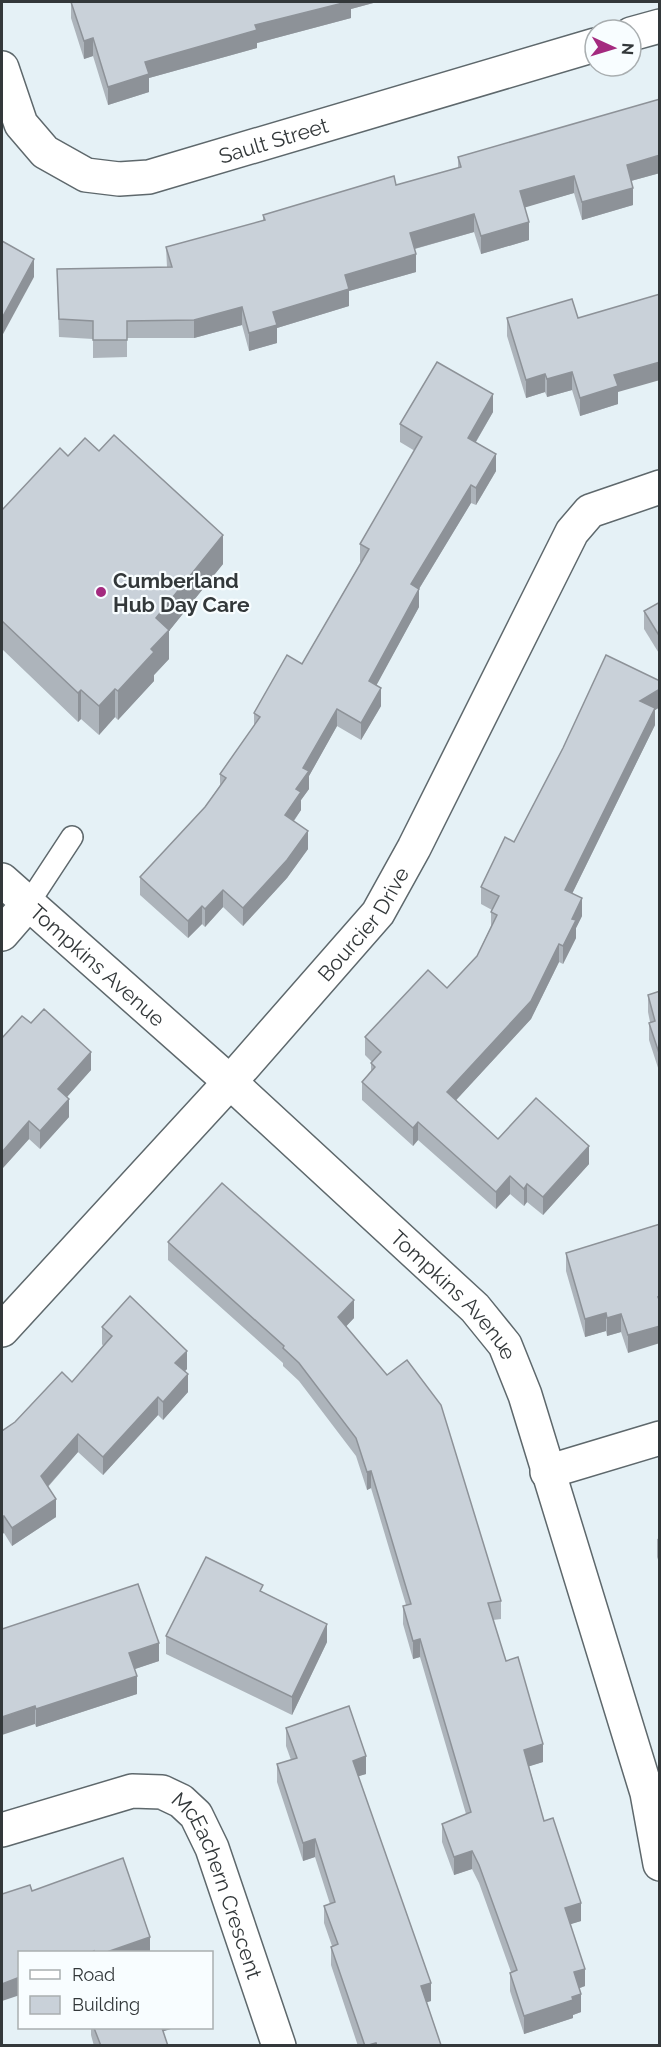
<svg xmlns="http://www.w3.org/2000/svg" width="661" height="2047" font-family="Raleway,sans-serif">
  <rect width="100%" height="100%" fill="#e5f1f6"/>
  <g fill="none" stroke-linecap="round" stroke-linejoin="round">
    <g stroke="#5e686c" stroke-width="24">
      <polyline id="service" points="28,904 72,837"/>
    </g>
    <g stroke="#5e686c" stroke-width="36">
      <g id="minor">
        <polyline points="631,34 660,26"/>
        <path id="s1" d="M2 68 21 124 45 152 86 175 119 179 149 177 595 45"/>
        <polyline points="2,934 28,904"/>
        <path id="s2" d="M2 1330 230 1082 378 913 414 848 572 532 590 511 660 487"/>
        <polyline points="547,1472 660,1438"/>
        <path id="s3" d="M2 1830 132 1791 162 1792 181 1801 196 1815 212 1848 279 2046"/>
      </g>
    </g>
    <g stroke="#5e686c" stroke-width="36">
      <g id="tertiary">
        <path id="s4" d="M2 880 230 1082 475 1308 505 1345 525 1395 647 1793 660 1864"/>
      </g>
    </g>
    <use href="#service" stroke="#fff" stroke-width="21"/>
    <use href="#minor" stroke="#fff" stroke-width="33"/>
    <use href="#tertiary" stroke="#fff" stroke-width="33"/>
  </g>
  <g fill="#adb4bb">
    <polygon points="71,2 377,2 351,9 351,18 257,43 257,48 149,78 149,92 108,105 93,56 84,59 71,18"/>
    <polygon points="660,99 660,173 631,181 633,205 582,220 574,193 524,207 529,240 481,254 474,232 415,249 416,272 349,291 349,306 277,328 277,343 249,351 242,325 194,338 127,338 127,357 93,358 93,339 59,337 57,269 167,267 166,247 263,221 263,215 396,185 458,168 458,157"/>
    <polygon points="507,318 578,318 618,392 618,404 580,416 572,390 547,397 545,392 526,398 507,336"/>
    <polygon points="493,412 476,442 496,471 476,505 471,503 419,589 419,607 376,685 381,706 361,740 337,726 309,776 309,789 301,800 301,810 294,821 308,849 287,878 243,926 223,907 205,927 202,924 188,938 140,895 140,877 205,807 220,785 220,774 254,726 254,713 302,664 361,562 360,562 360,544 415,451 400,442 400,424"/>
    <polygon points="68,456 223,564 169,631 169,659 154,675 154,681 118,720 115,717 99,735 81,719 78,722 2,649 2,510"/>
    <polygon points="660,602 660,655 644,629 644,611"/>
    <polygon points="660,681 660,707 655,710 655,725 572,894 582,916 576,928 576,938 563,964 559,962 531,1019 456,1100 498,1139 589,1164 543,1215 527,1202 524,1206 510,1194 496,1209 418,1140 413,1146 362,1100 362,1082 371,1071 371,1063 372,1062 365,1055 365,1037 447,988 477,956 491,926 491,912 492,910 481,904 481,887 514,842"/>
    <polygon points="660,991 660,1074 649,1040 649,1023 650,1022 648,1012 648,995"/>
    <polygon points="31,1023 91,1070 67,1097 69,1117 40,1149 29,1139 2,1169"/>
    <polygon points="660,1224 628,1353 621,1332 607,1336 606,1331 585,1337 566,1271 566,1253"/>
    <polygon points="168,1242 354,1318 346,1326 501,1601 501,1619 493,1620 506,1661 543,1762 529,1766 544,1821 581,1921 570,1924 585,1986 580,1988 581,2012 573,2015 573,2018 524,2034 510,1991 510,1973 511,1972 479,1883 472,1869 454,1875 442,1842 442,1824 466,1814 420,1657 413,1659 403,1624 403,1606 406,1605 371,1488 367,1490 356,1456 299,1381 283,1366 283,1363 168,1260"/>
    <polygon points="102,1327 187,1369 185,1371 188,1392 163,1420 158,1415 103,1475 78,1452 48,1487 56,1517 12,1546 4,1533 2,1534 2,1431 72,1382 103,1346 102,1344"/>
    <polygon points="660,1538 660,1565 657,1557 657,1539"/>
    <polygon points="263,1593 327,1642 292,1715 166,1654 166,1636"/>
    <polygon points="2,1629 159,1661 135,1669 137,1694 36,1727"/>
    <polygon points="286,1728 366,1774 358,1776 431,2001 426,2002 441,2046 358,2046 331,1965 331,1947 332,1946 324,1923 324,1906 330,1904 315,1857 303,1861 277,1782 277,1764 291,1760 286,1746"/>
    <polygon points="91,2028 174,2028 163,2031 168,2046 94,2046 91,2035"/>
  </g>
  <g fill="#8d9298">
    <polygon points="347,2 377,2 351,9 351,18 257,43 257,48 149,78 149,92 108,105 108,87 145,62 255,25"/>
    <polygon points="93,38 93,56 84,59 84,41"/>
    <polygon points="660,155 660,173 627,182 627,165"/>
    <polygon points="574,176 574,193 520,209 520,191"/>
    <polygon points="633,188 633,205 582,220 582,202"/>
    <polygon points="474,214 474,232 410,250 410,233"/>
    <polygon points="529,222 529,240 481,254 481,236"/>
    <polygon points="416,254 416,272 349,291 349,306 277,328 277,343 249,351 249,333 273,312 345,275"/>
    <polygon points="34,259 34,277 2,336 2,318"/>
    <polygon points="242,307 242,325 194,338 194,320"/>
    <polygon points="660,362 660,380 618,392 618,404 580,416 580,398 614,375"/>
    <polygon points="572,372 572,390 547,397 547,379"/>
    <polygon points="545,374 545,392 526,398 526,380"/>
    <polygon points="493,394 493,412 468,455 468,438"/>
    <polygon points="496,454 496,471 476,505 476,488"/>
    <polygon points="471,485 471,503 411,602 411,584"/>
    <polygon points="223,535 223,564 169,631 169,659 154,675 154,681 118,720 118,691 151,649 156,618"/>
    <polygon points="419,589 419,607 369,699 369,681"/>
    <polygon points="381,688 381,706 361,740 361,723"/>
    <polygon points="115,689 115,717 99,735 99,706"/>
    <polygon points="660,689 660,707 655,710 655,725 565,908 565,890 640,701"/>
    <polygon points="81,690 81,719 78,722 78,693"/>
    <polygon points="337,709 337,726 309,776 309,789 301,800 301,810 285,833 285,815 296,789 303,768"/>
    <polygon points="308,831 308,849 287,878 243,926 243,908"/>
    <polygon points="223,890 223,907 205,927 205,909"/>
    <polygon points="582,898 582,916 576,928 576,938 563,964 563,946 572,919"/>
    <polygon points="202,906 202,924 188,938 188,921"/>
    <polygon points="559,944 559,962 531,1019 447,1110 447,1092"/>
    <polygon points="91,1052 91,1070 58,1107 58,1089"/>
    <polygon points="69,1099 69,1117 40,1149 40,1131"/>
    <polygon points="29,1121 29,1139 2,1169 2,1152"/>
    <polygon points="418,1122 418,1140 413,1146 413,1128"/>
    <polygon points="589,1146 589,1164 543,1215 543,1197"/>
    <polygon points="510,1176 510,1194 496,1209 496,1192"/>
    <polygon points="527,1184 527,1202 524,1206 524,1189"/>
    <polygon points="354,1300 354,1318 338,1335 338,1317"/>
    <polygon points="606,1313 606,1331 585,1337 585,1319"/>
    <polygon points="621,1314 621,1332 607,1336 607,1318"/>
    <polygon points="660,1326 660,1343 628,1353 628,1335"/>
    <polygon points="187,1351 187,1369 175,1381 175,1363"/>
    <polygon points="188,1374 188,1392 163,1420 163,1402"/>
    <polygon points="158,1397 158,1415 103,1475 103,1457"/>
    <polygon points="78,1434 78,1452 41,1494 41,1476"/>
    <polygon points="371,1471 371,1488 367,1490 367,1472"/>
    <polygon points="56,1499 56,1517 12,1546 12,1528"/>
    <polygon points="2,1516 4,1516 4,1533 2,1534"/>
    <polygon points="327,1624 327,1642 292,1715 292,1697"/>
    <polygon points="420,1639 420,1657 413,1659 413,1641"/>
    <polygon points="159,1643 159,1661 129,1671 129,1653"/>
    <polygon points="137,1676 137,1694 36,1727 36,1709"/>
    <polygon points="35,1706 35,1724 2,1735 2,1717"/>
    <polygon points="543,1744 543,1762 524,1768 524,1750"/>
    <polygon points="366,1756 366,1774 353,1778 353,1761"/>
    <polygon points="315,1839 315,1857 303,1861 303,1843"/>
    <polygon points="472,1851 472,1869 454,1875 454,1857"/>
    <polygon points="581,1903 581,1921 565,1926 565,1908"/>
    <polygon points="150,1937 150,1953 104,1953"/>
    <polygon points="585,1969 585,1986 574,1990 574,1972"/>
    <polygon points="20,1977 20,1995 2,2001 2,1984"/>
    <polygon points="431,1983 431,2001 421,2004 421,1986"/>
    <polygon points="581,1994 581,2012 573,2015 573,2018 524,2034 524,2016"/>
    <polygon points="158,2028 174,2028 158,2033"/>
  </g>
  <g fill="#c9d1d9" stroke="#8d9298" stroke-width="1.5">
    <polygon points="71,2 347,2 255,25 257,30 145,62 149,74 108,87 93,38 84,41"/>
    <polygon points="660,99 660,155 627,165 633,188 582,202 574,176 520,191 529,222 481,236 474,214 410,233 416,254 345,275 349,289 273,312 277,325 249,333 242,307 194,320 127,321 127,340 93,340 93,321 59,319 57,269 172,267 166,247 265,220 263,215 394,176 396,185 461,167 458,157"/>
    <polygon points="2,241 34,259 2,318"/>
    <polygon points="660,294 660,362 614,375 618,386 580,398 572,372 547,379 545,374 526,380 507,318 572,299 578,318"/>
    <polygon points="437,362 493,394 468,438 496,454 476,488 471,485 411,584 419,589 369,681 381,688 361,723 337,709 303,768 309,771 296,789 301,792 285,815 308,831 287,860 243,908 223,890 205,909 202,906 188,921 140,877 205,807 226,778 220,774 260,717 254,713 287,655 302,664 369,549 360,544 422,437 400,424"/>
    <polygon points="114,435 223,535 156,618 169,630 151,649 154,652 118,691 115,689 99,706 81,690 78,693 2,621 2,510 60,448 68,456 85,438 99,451"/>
    <polygon points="660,602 660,637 644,611"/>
    <polygon points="606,655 660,681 660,689 640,701 655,708 565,890 582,898 572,919 576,920 563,946 559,944 531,1001 447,1092 498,1139 536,1098 589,1146 543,1197 527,1184 524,1189 510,1176 496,1192 418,1122 413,1128 362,1082 375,1067 371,1063 381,1052 365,1037 428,970 447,988 477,956 497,915 491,912 499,896 481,887 505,837 514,842 563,748"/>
    <polygon points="660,991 660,1056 649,1023 655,1021 648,995"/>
    <polygon points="44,1009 91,1052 58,1089 69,1099 40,1131 29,1121 2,1152 2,1038 22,1016 31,1023"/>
    <polygon points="222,1183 354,1300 338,1317 387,1375 407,1360 441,1405 501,1601 488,1603 506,1661 518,1657 543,1744 524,1750 544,1821 553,1818 581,1903 565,1908 585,1969 574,1972 581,1994 572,1997 573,2000 524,2016 510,1973 517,1970 479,1865 472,1851 454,1857 442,1824 471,1812 420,1639 413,1641 403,1606 411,1604 371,1471 367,1472 356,1438 299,1363 283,1348 284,1346 168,1242"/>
    <polygon points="660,1224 660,1297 658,1297 660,1302 660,1326 628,1335 621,1314 607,1318 606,1313 585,1319 566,1253"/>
    <polygon points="130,1296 187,1351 175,1363 188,1374 163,1402 158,1397 103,1457 78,1434 41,1476 56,1499 12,1528 4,1516 2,1516 2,1431 15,1422 62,1372 72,1382 112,1336 102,1327"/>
    <polygon points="206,1557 263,1585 260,1591 327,1624 292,1697 166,1636"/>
    <polygon points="138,1584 159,1643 129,1653 137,1676 36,1709 35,1706 2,1717 2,1629"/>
    <polygon points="349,1706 366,1756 353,1761 431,1983 421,1986 441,2045 439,2046 377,2046 376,2043 365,2046 331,1947 338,1944 324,1906 335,1902 315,1839 303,1843 277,1764 297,1758 286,1728"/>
    <polygon points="123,1858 150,1937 104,1953 94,1953 94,1951 90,1953 20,1953 20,1977 2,1984 2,1894 30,1885 32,1891"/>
    <polygon points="94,2028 162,2028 168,2046 101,2046"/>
  </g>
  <circle fill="#a42a7f" stroke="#f8fdff" stroke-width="2" cx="101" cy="592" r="6"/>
  <g text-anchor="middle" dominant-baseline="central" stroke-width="4.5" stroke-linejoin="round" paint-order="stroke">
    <g font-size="21" fill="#33383a" stroke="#f8fdff">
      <text stroke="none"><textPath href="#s1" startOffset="336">Sault Street</textPath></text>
      <text stroke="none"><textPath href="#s2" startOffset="544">Bourcier Drive</textPath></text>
      <text stroke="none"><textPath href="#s4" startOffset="128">Tompkins Avenue</textPath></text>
      <text stroke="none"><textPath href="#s4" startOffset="614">Tompkins Avenue</textPath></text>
      <text stroke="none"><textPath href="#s3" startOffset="280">McEachern Crescent</textPath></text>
    </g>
    <g font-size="21" font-weight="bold" fill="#33383a" stroke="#f8fdff" text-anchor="start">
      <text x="113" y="580">Cumberland<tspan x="113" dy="24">Hub Day Care</tspan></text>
    </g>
  </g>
  <rect width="661" height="2047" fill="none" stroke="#33383a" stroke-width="6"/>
  <rect x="18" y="1951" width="195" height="78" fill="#f8fdff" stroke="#a9aeb0" stroke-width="1.5"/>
  <rect x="30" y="1970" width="30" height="9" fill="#ffffff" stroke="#a9aeb0" stroke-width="1.5"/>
  <text x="72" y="1981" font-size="18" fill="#33383a">Road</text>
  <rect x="30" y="1996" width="30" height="18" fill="#c9d1d9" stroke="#a9aeb0" stroke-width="1.5"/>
  <text x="72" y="2011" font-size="18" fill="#33383a">Building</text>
  <g transform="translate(613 48) rotate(94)"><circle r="28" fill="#f8fdff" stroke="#a9aeb0" stroke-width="1.5"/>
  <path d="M0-4.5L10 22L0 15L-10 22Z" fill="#a42a7f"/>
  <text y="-9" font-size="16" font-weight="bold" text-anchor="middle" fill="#33383a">N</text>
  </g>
</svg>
